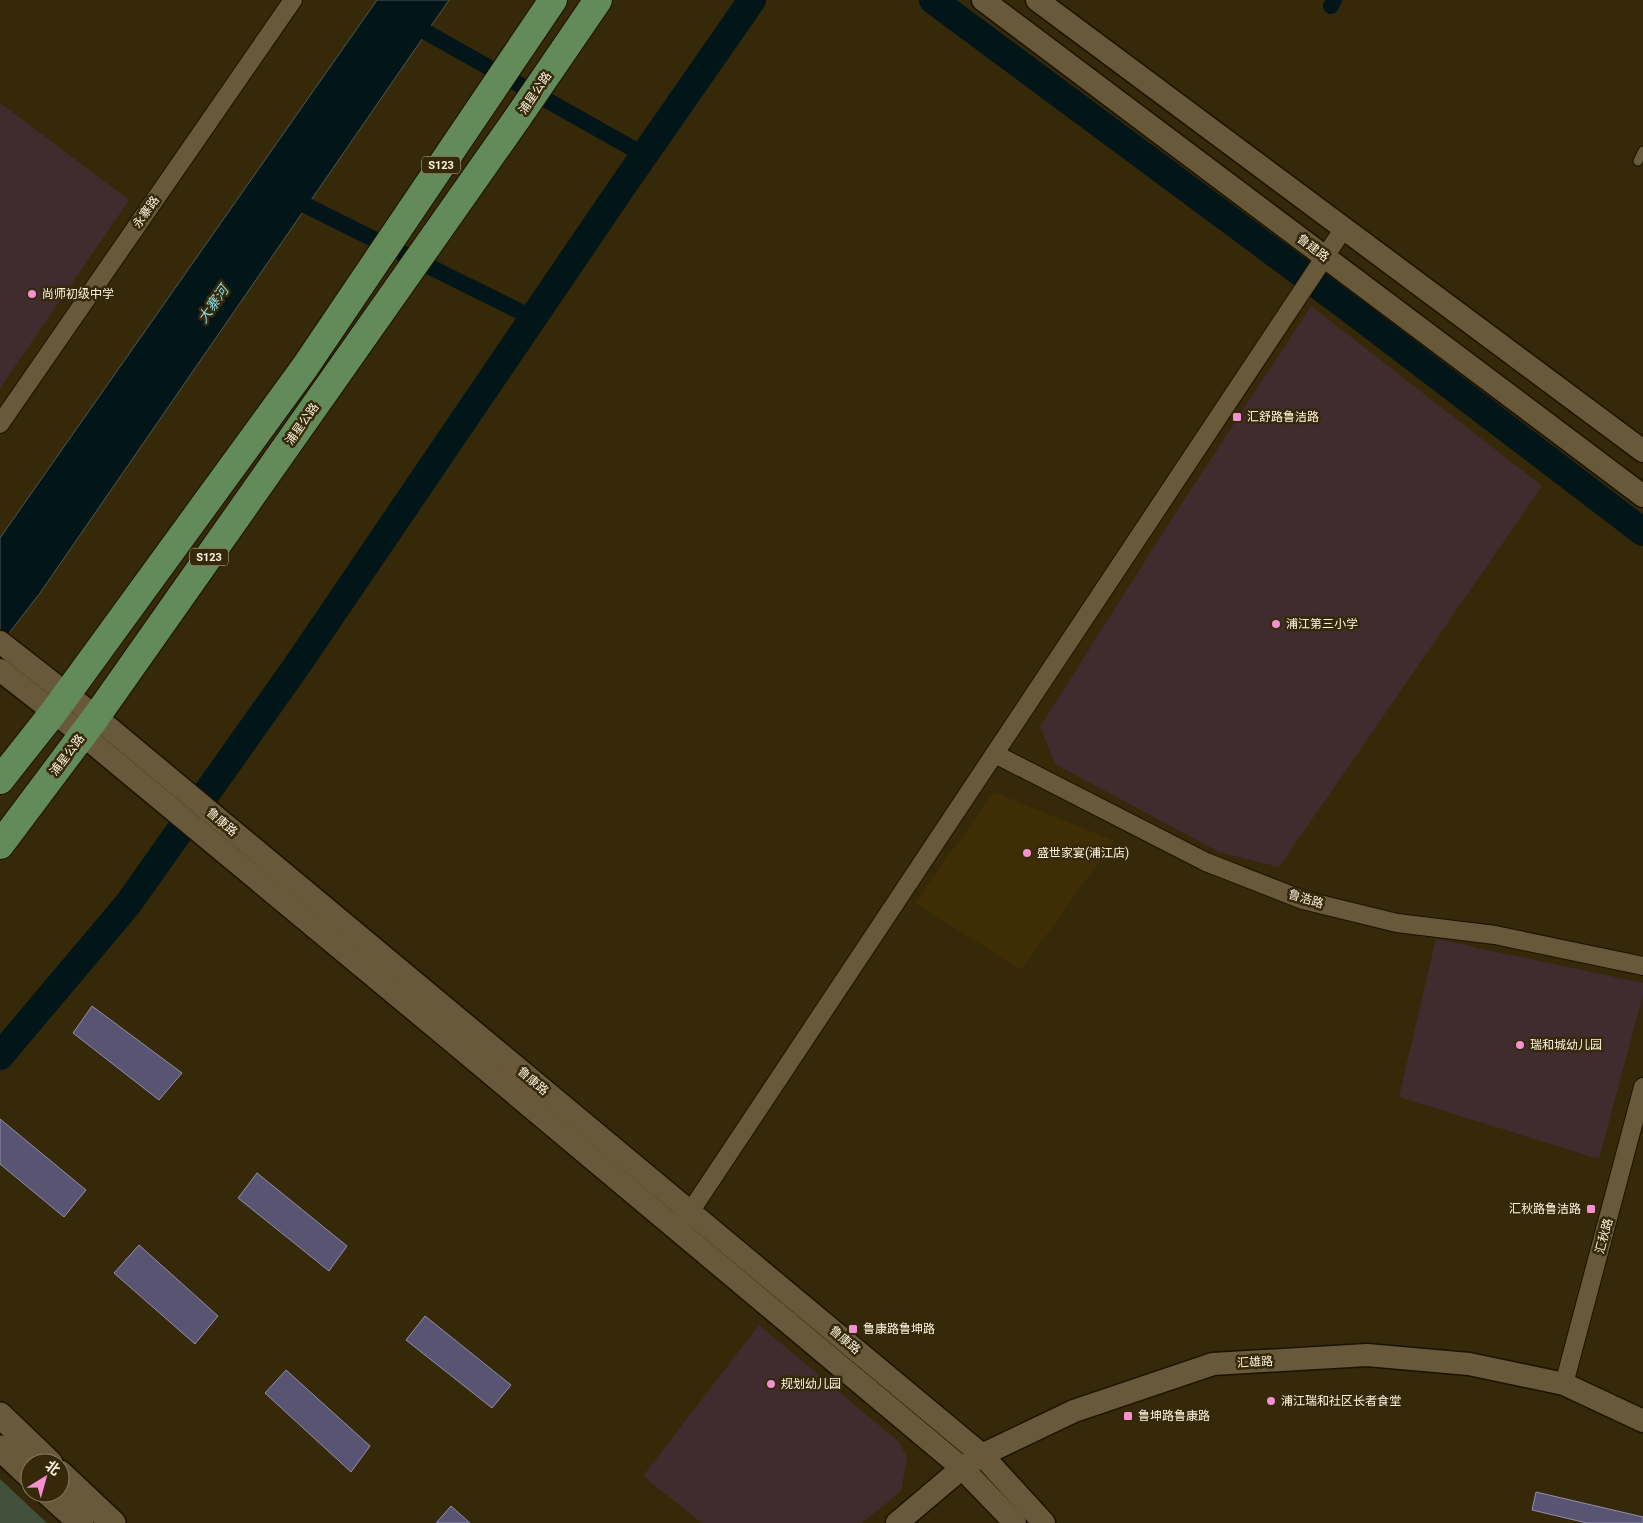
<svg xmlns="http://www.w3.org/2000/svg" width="1643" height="1523" font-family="Roboto,'Noto Sans SC',sans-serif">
  <rect width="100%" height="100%" fill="#362909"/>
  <polygon fill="#3f2e05" points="994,792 1114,841 1021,970 915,903"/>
  <g fill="#402c2f">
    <polygon points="0,103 129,200 0,388"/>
    <polygon points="1311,306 1542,486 1279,867 1219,852 1055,764 1040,727 1171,520"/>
    <polygon points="1436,939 1643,983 1643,994 1599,1159 1399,1097"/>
    <polygon points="759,1325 899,1442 907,1457 901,1491 862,1523 702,1523 643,1476"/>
  </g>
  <polygon fill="#43503b" points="0,1479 47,1523 0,1523"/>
  <polygon fill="#021519" stroke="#4d5855" points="377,0 449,0 40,593 0,645 0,538"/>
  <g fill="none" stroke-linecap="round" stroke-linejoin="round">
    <g stroke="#021519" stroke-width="16">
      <polyline points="1331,6 1334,0"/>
      <polyline points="410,23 644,155"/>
      <polyline points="289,197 533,318"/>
    </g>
    <g stroke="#021519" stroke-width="28">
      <polyline points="933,0 1354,312 1643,532"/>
      <polyline points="0,1056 128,904 298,664 622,187 752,0"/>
    </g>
  </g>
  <g fill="#585472" stroke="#928eb0">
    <polygon points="92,1006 182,1073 159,1100 73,1033"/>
    <polygon points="0,1119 86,1190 64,1217 0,1164"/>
    <polygon points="257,1173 347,1246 329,1271 238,1198"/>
    <polygon points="139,1245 218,1316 195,1344 114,1273"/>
    <polygon points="425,1316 511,1385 492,1408 406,1340"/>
    <polygon points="286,1370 370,1446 351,1472 265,1393"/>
    <polygon points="1536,1492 1643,1517 1643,1523 1587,1523 1532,1510"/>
    <polygon points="451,1506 470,1523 436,1523"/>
  </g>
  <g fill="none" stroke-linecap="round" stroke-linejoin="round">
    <g stroke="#1b1200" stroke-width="11">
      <polyline id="service" points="1638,161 1643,151"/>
    </g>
    <g stroke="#1b1200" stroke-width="20">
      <g id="minor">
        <polyline points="0,424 293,0"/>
        <polyline points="995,754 1206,862 1303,900 1397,923 1495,935 1643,966"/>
        <polyline points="684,1221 1344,228"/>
        <polyline points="1564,1384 1643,1087"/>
      </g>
    </g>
    <g stroke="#1b1200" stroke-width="25">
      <g id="tertiary">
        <polyline points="983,0 1643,496"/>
        <polyline points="1037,0 1643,451"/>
        <polyline points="0,642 96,717 982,1455 1044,1523"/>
        <polyline points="0,670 83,735 447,1037 962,1468 1015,1523"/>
        <polyline points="897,1523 962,1468 982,1455 1074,1411 1213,1364 1367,1355 1469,1364 1564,1384 1643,1421"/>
      </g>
    </g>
    <g stroke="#1b1200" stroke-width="28">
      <g id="secondary">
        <polyline points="0,1415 50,1463"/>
        <polyline points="0,1448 30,1476"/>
        <polyline points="60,1473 113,1523"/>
        <polyline points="48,1493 81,1523"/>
      </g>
    </g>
    <g stroke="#1b1200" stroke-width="30">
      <g id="primary">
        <polyline points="0,780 53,713 305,367 553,0"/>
        <polyline points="0,845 96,717 516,120 598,0"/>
      </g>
    </g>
    <use href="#service" stroke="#68593a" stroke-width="9"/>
    <use href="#minor" stroke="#68593a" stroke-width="18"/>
    <use href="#tertiary" stroke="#68593a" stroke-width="22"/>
    <use href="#secondary" stroke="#68593a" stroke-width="25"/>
    <use href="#primary" stroke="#638b5a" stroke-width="28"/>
  </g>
  <g fill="#f591d3" stroke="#362909" stroke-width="2">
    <circle cx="32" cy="294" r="5"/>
    <rect x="1232" y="412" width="10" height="10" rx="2.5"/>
    <circle cx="1276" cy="624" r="5"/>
    <circle cx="1027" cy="853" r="5"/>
    <circle cx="1520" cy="1045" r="5"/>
    <rect x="1586" y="1204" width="10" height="10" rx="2.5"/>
    <rect x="848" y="1324" width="10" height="10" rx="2.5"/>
    <circle cx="771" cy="1384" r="5"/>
    <circle cx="1271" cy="1401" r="5"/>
    <rect x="1123" y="1411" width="10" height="10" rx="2.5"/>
  </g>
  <g text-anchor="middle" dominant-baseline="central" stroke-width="5" stroke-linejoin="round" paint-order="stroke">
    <g fill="#362909" stroke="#c1b7a1" stroke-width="1">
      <rect x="422" y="156.5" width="38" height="17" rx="4"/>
      <rect x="190" y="548.5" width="38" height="17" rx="4"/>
    </g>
    <g font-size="11" font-weight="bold" fill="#fcf4e2">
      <text x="441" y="165">S123</text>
      <text x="209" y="557">S123</text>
    </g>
    <g font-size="12" fill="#fcf4e2" stroke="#362909">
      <text transform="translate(535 93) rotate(-56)">浦星公路</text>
      <text transform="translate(146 212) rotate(-55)">永寨路</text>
      <text transform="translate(1313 248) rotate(37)">鲁建路</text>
      <text transform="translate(302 424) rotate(-55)">浦星公路</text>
      <text transform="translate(67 755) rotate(-53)">浦星公路</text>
      <text transform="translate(222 822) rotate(40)">鲁康路</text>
      <text transform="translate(1306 899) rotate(17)">鲁浩路</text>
      <text transform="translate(533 1081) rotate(40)">鲁康路</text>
      <text transform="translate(1604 1236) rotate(-75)">汇秋路</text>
      <text transform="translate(845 1340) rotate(40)">鲁康路</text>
      <text transform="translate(1255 1362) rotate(-3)">汇雄路</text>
    </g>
    <g font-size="12" fill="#fcf4e2" stroke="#362909" text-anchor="start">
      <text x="42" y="294">尚师初级中学</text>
      <text x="1247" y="417">汇舒路鲁洁路</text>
      <text x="1286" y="624">浦江第三小学</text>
      <text x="1037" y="853">盛世家宴(浦江店)</text>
      <text x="1530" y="1045">瑞和城幼儿园</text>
      <text x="1581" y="1209" text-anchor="end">汇秋路鲁洁路</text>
      <text x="863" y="1329">鲁康路鲁坤路</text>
      <text x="781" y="1384">规划幼儿园</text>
      <text x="1281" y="1401">浦江瑞和社区长者食堂</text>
      <text x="1138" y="1416">鲁坤路鲁康路</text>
    </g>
    <g font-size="14" font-style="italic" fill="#8bd8e7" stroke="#362909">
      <text transform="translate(213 304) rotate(-55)">大寨河</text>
    </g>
  </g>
  <g transform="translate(45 1478) rotate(37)"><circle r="24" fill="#362909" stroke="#857a60"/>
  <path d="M0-4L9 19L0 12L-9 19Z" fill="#f591d3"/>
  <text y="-8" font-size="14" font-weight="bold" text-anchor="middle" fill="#fcf4e2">北</text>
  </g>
</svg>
